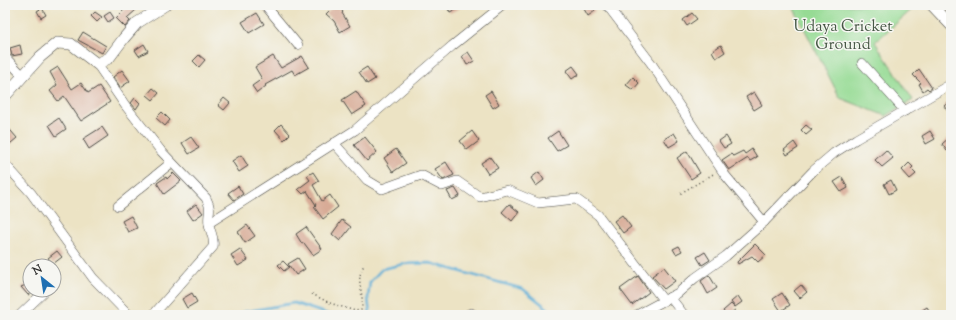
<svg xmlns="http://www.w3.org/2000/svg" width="956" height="320" font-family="'Sorts Mill Goudy',serif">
  <rect width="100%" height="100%" fill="#f6f6f2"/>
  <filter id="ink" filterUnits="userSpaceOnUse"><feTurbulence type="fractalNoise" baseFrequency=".025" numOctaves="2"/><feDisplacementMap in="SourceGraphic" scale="8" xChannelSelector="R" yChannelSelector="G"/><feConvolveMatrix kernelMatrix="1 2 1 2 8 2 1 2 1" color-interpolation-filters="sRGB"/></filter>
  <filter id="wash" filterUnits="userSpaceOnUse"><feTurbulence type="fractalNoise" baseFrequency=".012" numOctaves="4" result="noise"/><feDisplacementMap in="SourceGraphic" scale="16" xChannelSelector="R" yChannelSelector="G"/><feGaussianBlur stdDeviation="0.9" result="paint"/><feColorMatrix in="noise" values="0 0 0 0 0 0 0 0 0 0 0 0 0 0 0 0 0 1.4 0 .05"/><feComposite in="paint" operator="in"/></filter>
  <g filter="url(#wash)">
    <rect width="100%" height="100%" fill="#ece3c4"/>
    <polygon fill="#96db94" stroke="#608360" points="792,5 917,5 875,42 913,100 886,116 840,98"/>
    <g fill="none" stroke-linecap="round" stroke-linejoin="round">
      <g stroke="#5caed7" stroke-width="2.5">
        <polyline points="237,315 243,312 294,303 330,315"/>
        <polyline points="370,315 368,298 370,282 382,269 404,264 430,263 523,289 556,315"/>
      </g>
    </g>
    <g id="blocks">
      <g fill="#d8ab96">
        <polygon points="129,5 131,5 136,10 127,18 130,21 125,27 116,18"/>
        <polygon points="335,5 337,5 343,12 342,13 350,26 340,32 334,21 326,14"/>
        <polygon points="446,5 465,5 450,13"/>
        <polygon points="590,5 595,11 588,16 584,9"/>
        <polygon points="42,8 46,15 41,18 37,11"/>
        <polygon points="95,12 102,17 97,22 91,16"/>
        <polygon points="110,12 114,18 108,22 104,16"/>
        <polygon points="257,13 264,24 249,33 242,22"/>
        <polygon points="692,13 697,19 687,26 683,20"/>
        <polygon points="83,32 106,46 102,53 78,40"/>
        <polygon points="144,44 148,51 139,56 135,50"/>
        <polygon points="20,45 22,54 12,56 10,48"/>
        <polygon points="721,45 725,52 716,58 712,51"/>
        <polygon points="468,52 474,61 467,65 462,56"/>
        <polygon points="199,55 205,60 199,67 193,61"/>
        <polygon points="273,56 281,68 302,56 309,67 295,75 292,70 265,85 266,86 257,93 252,86 262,79 255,67"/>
        <polygon points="573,66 579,74 572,79 566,71"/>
        <polygon points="58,67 72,89 81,83 88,93 99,86 110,102 81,121 64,96 58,101 50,91 57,85 50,72"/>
        <polygon points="367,67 375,79 367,84 359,72"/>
        <polygon points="919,69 932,88 929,90 927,88 923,91 919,84 921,83 913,75"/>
        <polygon points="122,70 130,81 120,88 113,77"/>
        <polygon points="633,77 639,83 633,90 626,85"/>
        <polygon points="153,88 159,93 153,100 147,95"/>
        <polygon points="356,91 366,106 352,115 342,100"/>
        <polygon points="491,91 499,104 493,108 485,95"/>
        <polygon points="754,92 762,105 754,110 746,97"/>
        <polygon points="135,98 140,103 136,109 131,103"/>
        <polygon points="224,98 230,103 224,110 218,105"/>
        <polygon points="951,100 951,116 944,106"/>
        <polygon points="162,112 170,120 165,126 156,118"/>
        <polygon points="59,118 66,129 56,136 49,125"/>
        <polygon points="5,124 17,138 5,148"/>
        <polygon points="281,124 290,134 284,140 275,130"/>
        <polygon points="806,125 812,130 806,135 801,130"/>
        <polygon points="102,127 108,136 89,149 83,139"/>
        <polygon points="472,131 479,141 467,150 460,141"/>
        <polygon points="558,131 567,145 557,151 548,138"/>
        <polygon points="930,131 935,139 926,144 922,136"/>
        <polygon points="674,133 679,141 669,147 664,139"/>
        <polygon points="726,136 731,144 724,148 719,141"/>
        <polygon points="951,136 951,148 947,151 942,144"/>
        <polygon points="191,137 199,148 189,154 182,143"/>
        <polygon points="365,137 377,152 367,161 354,145"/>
        <polygon points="794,142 798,148 787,155 784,150"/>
        <polygon points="396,149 406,163 393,172 384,158"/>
        <polygon points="752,149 757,157 750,161 748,158 729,170 722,160 731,154 733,156 743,151 745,154"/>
        <polygon points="886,150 893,158 882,167 875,160"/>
        <polygon points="687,151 700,173 691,179 677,158"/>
        <polygon points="241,155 248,166 239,172 232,161"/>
        <polygon points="490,157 498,168 488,174 481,163"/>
        <polygon points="446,162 454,175 443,180 435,169"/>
        <polygon points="909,163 913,167 911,169 916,174 910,179 902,170"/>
        <polygon points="313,172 319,181 313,185 322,201 330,195 338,207 323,219 314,207 316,205 307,191 303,194 298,189 310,180 307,176"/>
        <polygon points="539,172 544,180 536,186 531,178"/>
        <polygon points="173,173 181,181 164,194 157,183 166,177 167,179"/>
        <polygon points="842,177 848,188 841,192 834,182"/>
        <polygon points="891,180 896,190 889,194 884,184"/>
        <polygon points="238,186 243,194 234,200 228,193"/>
        <polygon points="455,188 460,196 452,200 447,191"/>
        <polygon points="196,204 203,213 193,220 187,211"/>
        <polygon points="509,204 519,212 512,221 502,212"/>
        <polygon points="622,215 631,227 623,233 614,221"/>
        <polygon points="131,216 137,228 128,232 122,221"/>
        <polygon points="342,220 351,227 340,241 332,234"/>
        <polygon points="247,225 255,236 245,243 238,232"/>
        <polygon points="306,227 322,249 313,255 304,243 302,244 296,234"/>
        <polygon points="755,244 766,255 758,262 752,256 738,264 737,262"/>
        <polygon points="679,246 682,251 676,254 673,249"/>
        <polygon points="240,249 248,260 238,266 231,255"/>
        <polygon points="57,251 62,257 53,264 48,258"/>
        <polygon points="705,252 710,260 702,265 697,257"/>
        <polygon points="298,258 305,269 296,275 288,264"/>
        <polygon points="283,261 289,267 284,271 278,265"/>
        <polygon points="664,267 675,281 664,289 652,276"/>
        <polygon points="709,275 717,288 708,294 701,281"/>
        <polygon points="638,276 649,292 632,305 620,289"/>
        <polygon points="28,284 30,290 33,290 34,292 28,295 21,287"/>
        <polygon points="801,285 807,292 800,298 794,291"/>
        <polygon points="192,293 197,302 187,308 182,299"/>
        <polygon points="782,293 790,305 781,311 773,299"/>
        <polygon points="738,296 742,302 735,307 731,302"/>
        <polygon points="731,304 736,309 729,315 726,315 723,311"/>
        <polygon points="927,307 932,315 924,315 921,311"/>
      </g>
    </g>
  </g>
  <g filter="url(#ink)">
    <use href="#blocks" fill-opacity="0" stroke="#484742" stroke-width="1"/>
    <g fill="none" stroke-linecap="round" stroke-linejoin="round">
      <g stroke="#484742" stroke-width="10">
        <g id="minor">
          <polyline points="265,5 298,45"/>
          <polyline points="607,5 651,63 725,175 764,222"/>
          <polyline points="5,57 23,76"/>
          <polyline points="862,63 905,111"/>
          <path d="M97 64 125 105 161 151 206 198C213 212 207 212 209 224 210 233 215 237 213 247L153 315"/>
          <polyline points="334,143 367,180 382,189 421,175 442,186 457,181 480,197 507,190 538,203 576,199 598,215 664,301"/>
          <polyline points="5,164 31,193 93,278 129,315"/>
          <polyline points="118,206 171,163"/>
          <polyline points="209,223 355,130 452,46 503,5"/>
          <polyline points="670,297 684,315"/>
          <polyline points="20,315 46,290"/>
          <polyline points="467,315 471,313 474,315"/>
          <polyline points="637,315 678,293 695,278 726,256 764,222 813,171 834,153 856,139 951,84"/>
        </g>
      </g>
      <g stroke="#484742" stroke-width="12">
        <g id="tertiary">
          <polyline points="932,5 951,25"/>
          <polyline points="5,96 40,57 57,43 71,44 97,64 109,58 124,38 137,23 165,5"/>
        </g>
      </g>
      <g stroke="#484742" stroke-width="1.5" stroke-dasharray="1 3" stroke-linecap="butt">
        <polyline points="681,193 715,173"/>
        <path d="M312 294 330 303 355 311 361 310C366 293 353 280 365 264"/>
      </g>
      <use href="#minor" stroke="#fff" stroke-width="9"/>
      <use href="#tertiary" stroke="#fff" stroke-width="11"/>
    </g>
  </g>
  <g text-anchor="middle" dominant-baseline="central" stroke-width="3" stroke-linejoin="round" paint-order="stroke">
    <g font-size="16" fill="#465745" stroke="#f6f6f2">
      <text x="843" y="27">Udaya Cricket<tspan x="843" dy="18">Ground</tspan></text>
    </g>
  </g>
  <rect width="956" height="320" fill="none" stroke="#f6f6f2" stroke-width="20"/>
  <g transform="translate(42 278) rotate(330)"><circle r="19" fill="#f6f6f2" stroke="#a5a5a2"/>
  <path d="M0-3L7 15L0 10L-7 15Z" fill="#1f6fb2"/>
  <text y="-6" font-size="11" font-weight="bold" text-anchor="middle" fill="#2b2b2b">N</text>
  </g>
</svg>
